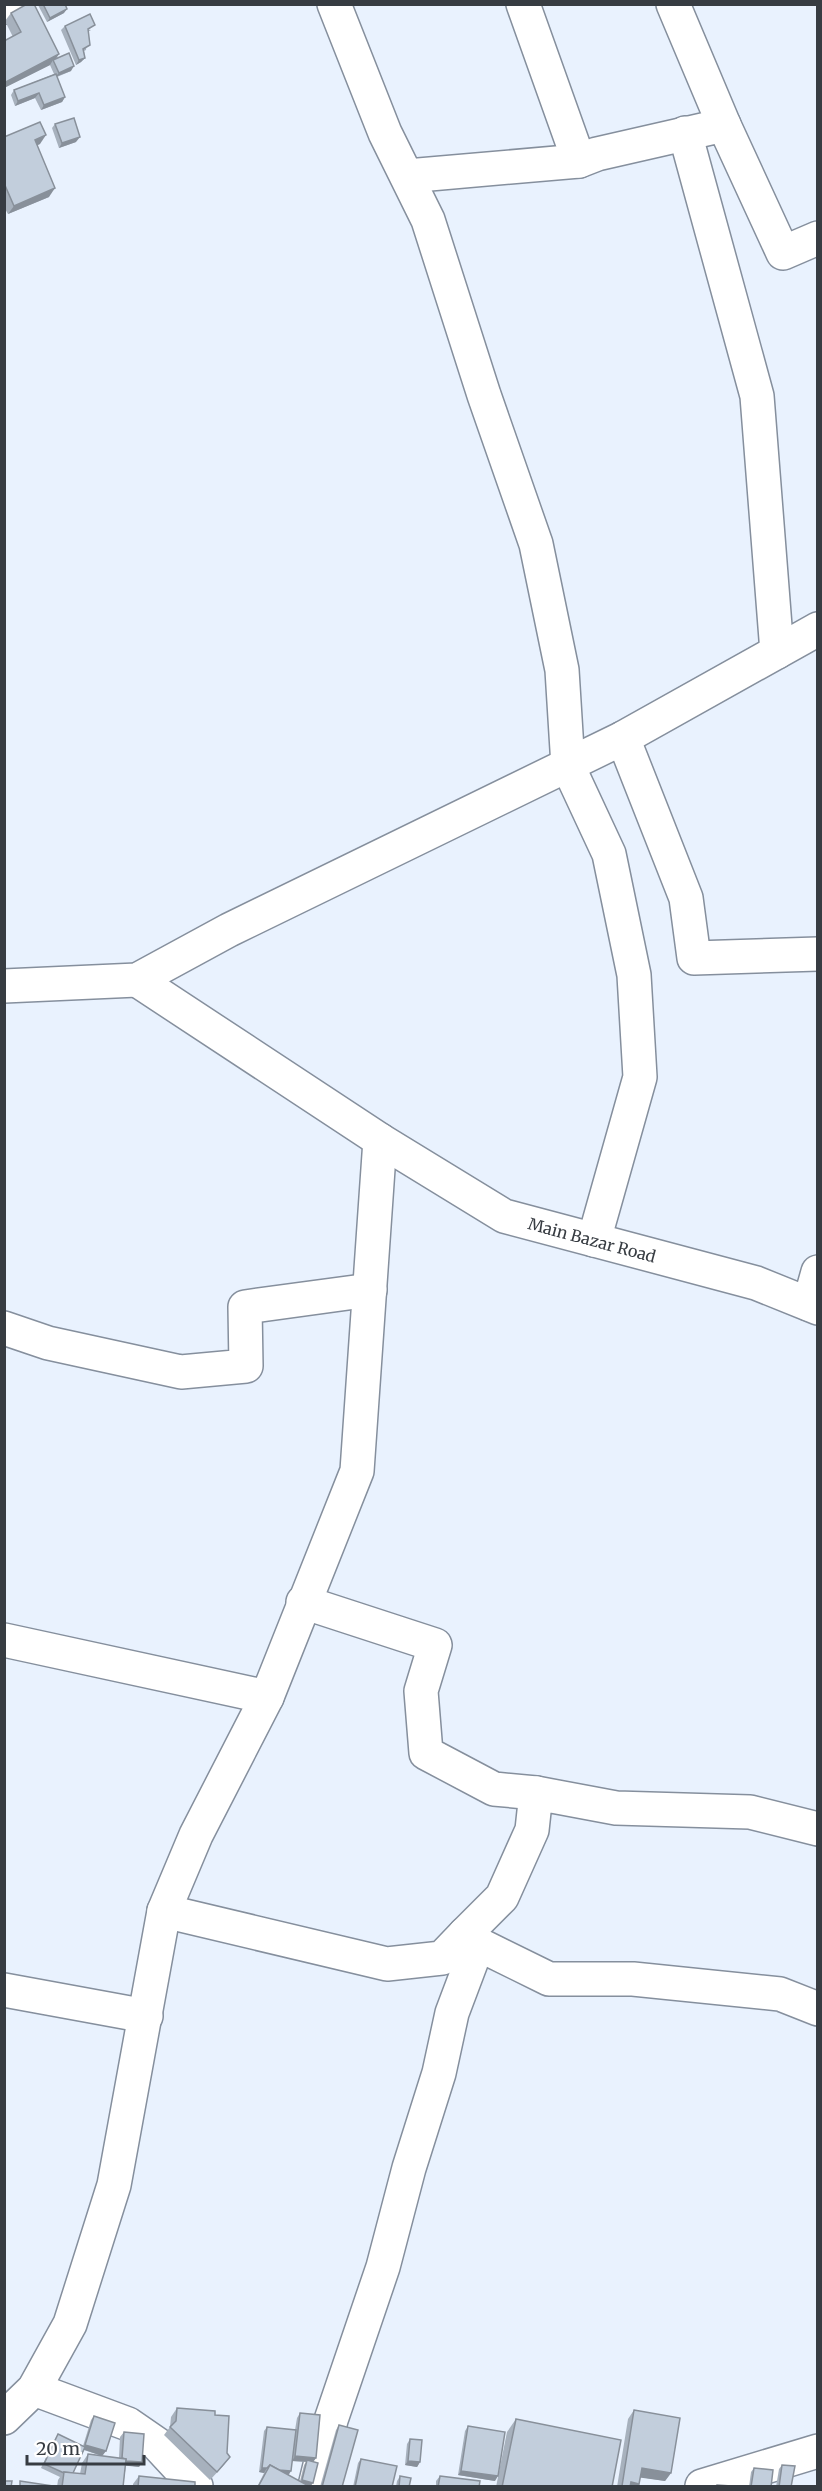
<svg xmlns="http://www.w3.org/2000/svg" width="822" height="2491" font-family="Merriweather,serif">
  <rect width="100%" height="100%" fill="#e9f2fe"/>
  <g fill="none" stroke-linecap="round" stroke-linejoin="round">
    <g stroke="#858f9d" stroke-width="36">
      <g id="street">
        <polyline points="334,4 385,133 428,220 484,395 536,544 562,670 568,766 609,854 634,975 640,1077 594,1240"/>
        <polyline points="523,4 579,161"/>
        <polyline points="673,4 724,125"/>
        <polyline points="4,7 8,4"/>
        <polyline points="685,133 757,396 777,652"/>
        <polyline points="407,176 579,161 597,154 724,125 783,253 818,238"/>
        <polyline points="623,738 686,898 694,958 818,954"/>
        <polyline points="137,980 380,1140 504,1216 756,1283 818,1308"/>
        <polyline points="809,1304 818,1272"/>
        <polyline points="4,1328 48,1343 181,1372 246,1366 245,1307 370,1290"/>
        <polyline points="303,1602 435,1645 421,1691 426,1753 494,1789 536,1793"/>
        <polyline points="4,1640 267,1697"/>
        <polyline points="164,1911 387,1964 442,1958 465,1934 478,1944 549,1979 633,1979 780,1994 818,2009"/>
        <polyline points="465,1934 502,1897 532,1830 536,1793 616,1808 750,1812 818,1829"/>
        <polyline points="4,1990 146,2016"/>
        <polyline points="34,2389 128,2424 157,2444 196,2486"/>
        <polyline points="4,2418 34,2389 70,2324 114,2185 164,1911 196,1835 267,1697 357,1471 380,1140"/>
        <polyline points="315,2486 331,2420 383,2267 409,2168 439,2073 452,2013 478,1944"/>
        <polyline points="702,2486 818,2451"/>
      </g>
    </g>
    <g stroke="#858f9d" stroke-width="36">
      <polyline id="primary" points="4,986 137,980 229,930 623,738 818,629"/>
    </g>
    <use href="#street" stroke="#fff" stroke-width="33"/>
    <use href="#primary" stroke="#fff" stroke-width="33"/>
  </g>
  <g fill="#a7b1bd" fill-rule="evenodd">
    <polygon points="39,4 65,4 64,13 47,22 38,5"/>
    <polygon points="11,13 56,59 71,71 57,77 65,97 62,102 41,110 35,98 15,106 11,95 14,90 54,74 50,65 4,88 4,41 13,37 5,21"/>
    <polygon points="65,26 91,30 88,32 86,50 84,51 85,58 81,62 76,65 61,30"/>
    <polygon points="55,124 76,142 59,148 52,128"/>
    <polygon points="4,137 40,144 37,145 49,197 8,214 4,207"/>
    <polygon points="177,2408 215,2415 227,2453 230,2457 224,2465 210,2480 164,2435 170,2427 171,2417"/>
    <polygon points="634,2410 671,2473 665,2481 640,2477 639,2484 638,2487 617,2487 628,2419"/>
    <path d="M300 2413 316 2458 313 2462 310 2487H257L264 2473 259 2472 264 2431 267 2427 295 2430 297 2418ZM292 2461 306 2462 304 2465 300 2481 288 2475Z"/>
    <polygon points="94,2416 106,2451 102,2456 84,2450 73,2473 80,2474 82,2463 88,2454 119,2458 120,2437 124,2432 142,2462 139,2467 126,2465 123,2487 57,2487 58,2480 60,2477 41,2468 55,2439 58,2434 83,2446 91,2420"/>
    <polygon points="516,2419 612,2487 496,2487 507,2432"/>
    <polygon points="339,2425 342,2487 320,2487 336,2430"/>
    <polygon points="468,2426 495,2481 458,2475 465,2431"/>
    <polygon points="410,2439 420,2462 417,2467 405,2465 407,2444"/>
    <polygon points="361,2459 392,2487 353,2487 358,2463"/>
    <polygon points="782,2465 791,2487 776,2487 779,2469"/>
    <polygon points="754,2468 771,2487 749,2487 751,2472"/>
    <polygon points="139,2476 195,2487 133,2487 133,2484"/>
    <polygon points="400,2476 409,2487 396,2487 397,2481"/>
    <polygon points="440,2476 479,2487 436,2487 436,2481"/>
  </g>
  <g fill="#88909a">
    <polygon points="67,9 64,13 47,22 50,18"/>
    <polygon points="59,54 54,62 53,60 50,65 4,88 4,83"/>
    <polygon points="85,58 81,62 76,65 79,60"/>
    <polygon points="74,66 71,71 55,77 59,73"/>
    <polygon points="39,93 35,98 15,106 18,101"/>
    <polygon points="65,97 62,102 41,110 44,105"/>
    <polygon points="46,135 40,144 29,149 35,140"/>
    <polygon points="80,137 76,142 59,148 62,143"/>
    <polygon points="55,188 49,197 8,214 14,206"/>
    <polygon points="85,2445 106,2451 102,2456 82,2449"/>
    <polygon points="295,2456 316,2458 313,2462 292,2461"/>
    <polygon points="122,2460 142,2462 139,2467 119,2465"/>
    <polygon points="408,2461 420,2462 417,2467 405,2465"/>
    <polygon points="262,2468 267,2468 264,2473 259,2472"/>
    <polygon points="268,2468 291,2471 288,2476"/>
    <polygon points="642,2468 671,2473 665,2481 636,2477"/>
    <polygon points="461,2471 498,2476 495,2481 458,2475"/>
    <polygon points="302,2480 313,2483 310,2487 304,2487 299,2485"/>
    <polygon points="631,2482 639,2484 638,2487 628,2487"/>
  </g>
  <g fill="#c2cedc" stroke="#88909a" stroke-width="1.5">
    <polygon points="27,4 34,4 59,54 4,83 4,41 21,32 11,13"/>
    <polygon points="43,4 65,4 67,9 50,18"/>
    <polygon points="90,14 95,25 88,29 90,45 83,49 85,58 79,60 65,26"/>
    <polygon points="69,53 74,66 59,73 53,60"/>
    <polygon points="56,74 65,97 44,105 39,93 18,101 14,90"/>
    <polygon points="74,118 80,137 62,143 55,124"/>
    <polygon points="40,122 46,135 35,140 55,188 14,206 4,183 4,137"/>
    <polygon points="177,2408 215,2411 215,2415 229,2416 227,2453 230,2457 217,2472 170,2427 176,2421"/>
    <polygon points="634,2410 680,2418 671,2473 642,2468 639,2484 631,2482 630,2487 624,2487 622,2486"/>
    <polygon points="300,2413 320,2415 316,2458 295,2456"/>
    <polygon points="94,2416 115,2423 106,2451 85,2445"/>
    <polygon points="516,2419 621,2440 612,2487 502,2487"/>
    <polygon points="339,2425 358,2430 342,2487 322,2487"/>
    <polygon points="468,2426 505,2432 498,2476 461,2471"/>
    <polygon points="267,2427 296,2430 291,2471 279,2470 270,2465 267,2468 262,2468"/>
    <polygon points="124,2432 144,2434 142,2462 126,2461 126,2459 122,2458"/>
    <polygon points="58,2434 85,2447 73,2473 64,2472 64,2473 44,2464"/>
    <polygon points="410,2439 422,2440 420,2462 408,2461"/>
    <polygon points="88,2454 126,2459 123,2487 62,2487 64,2472 85,2474"/>
    <polygon points="361,2459 397,2466 392,2487 355,2487"/>
    <polygon points="307,2460 318,2463 313,2483 302,2480"/>
    <polygon points="270,2465 307,2485 306,2487 258,2487"/>
    <polygon points="782,2465 795,2466 791,2487 779,2487"/>
    <polygon points="754,2468 773,2470 771,2487 751,2487"/>
    <polygon points="139,2476 195,2482 195,2487 138,2487"/>
    <polygon points="400,2476 411,2478 409,2487 399,2487"/>
    <polygon points="440,2476 480,2481 479,2487 438,2487"/>
    <polygon points="4,2481 12,2481 11,2487 4,2487"/>
    <polygon points="20,2481 53,2486 20,2487"/>
    <polygon points="717,2485 731,2486 731,2487 717,2487"/>
  </g>
  <g text-anchor="middle" dominant-baseline="central" stroke-width="6" stroke-linejoin="round" paint-order="stroke">
    <g font-size="16" fill="#373c42" stroke="#fff">
      <text transform="translate(592 1240) rotate(15)">Main Bazar Road</text>
    </g>
  </g>
  <rect width="822" height="2491" fill="none" stroke="#373c42" stroke-width="12"/>
  <path d="M27 2455v9h117v-9" fill="none" stroke="#373c42" stroke-width="3"/>
  <text x="36" y="2455" font-size="18" fill="#373c42" stroke="#ffffff" stroke-width="4.5" paint-order="stroke">20 m</text>
</svg>
